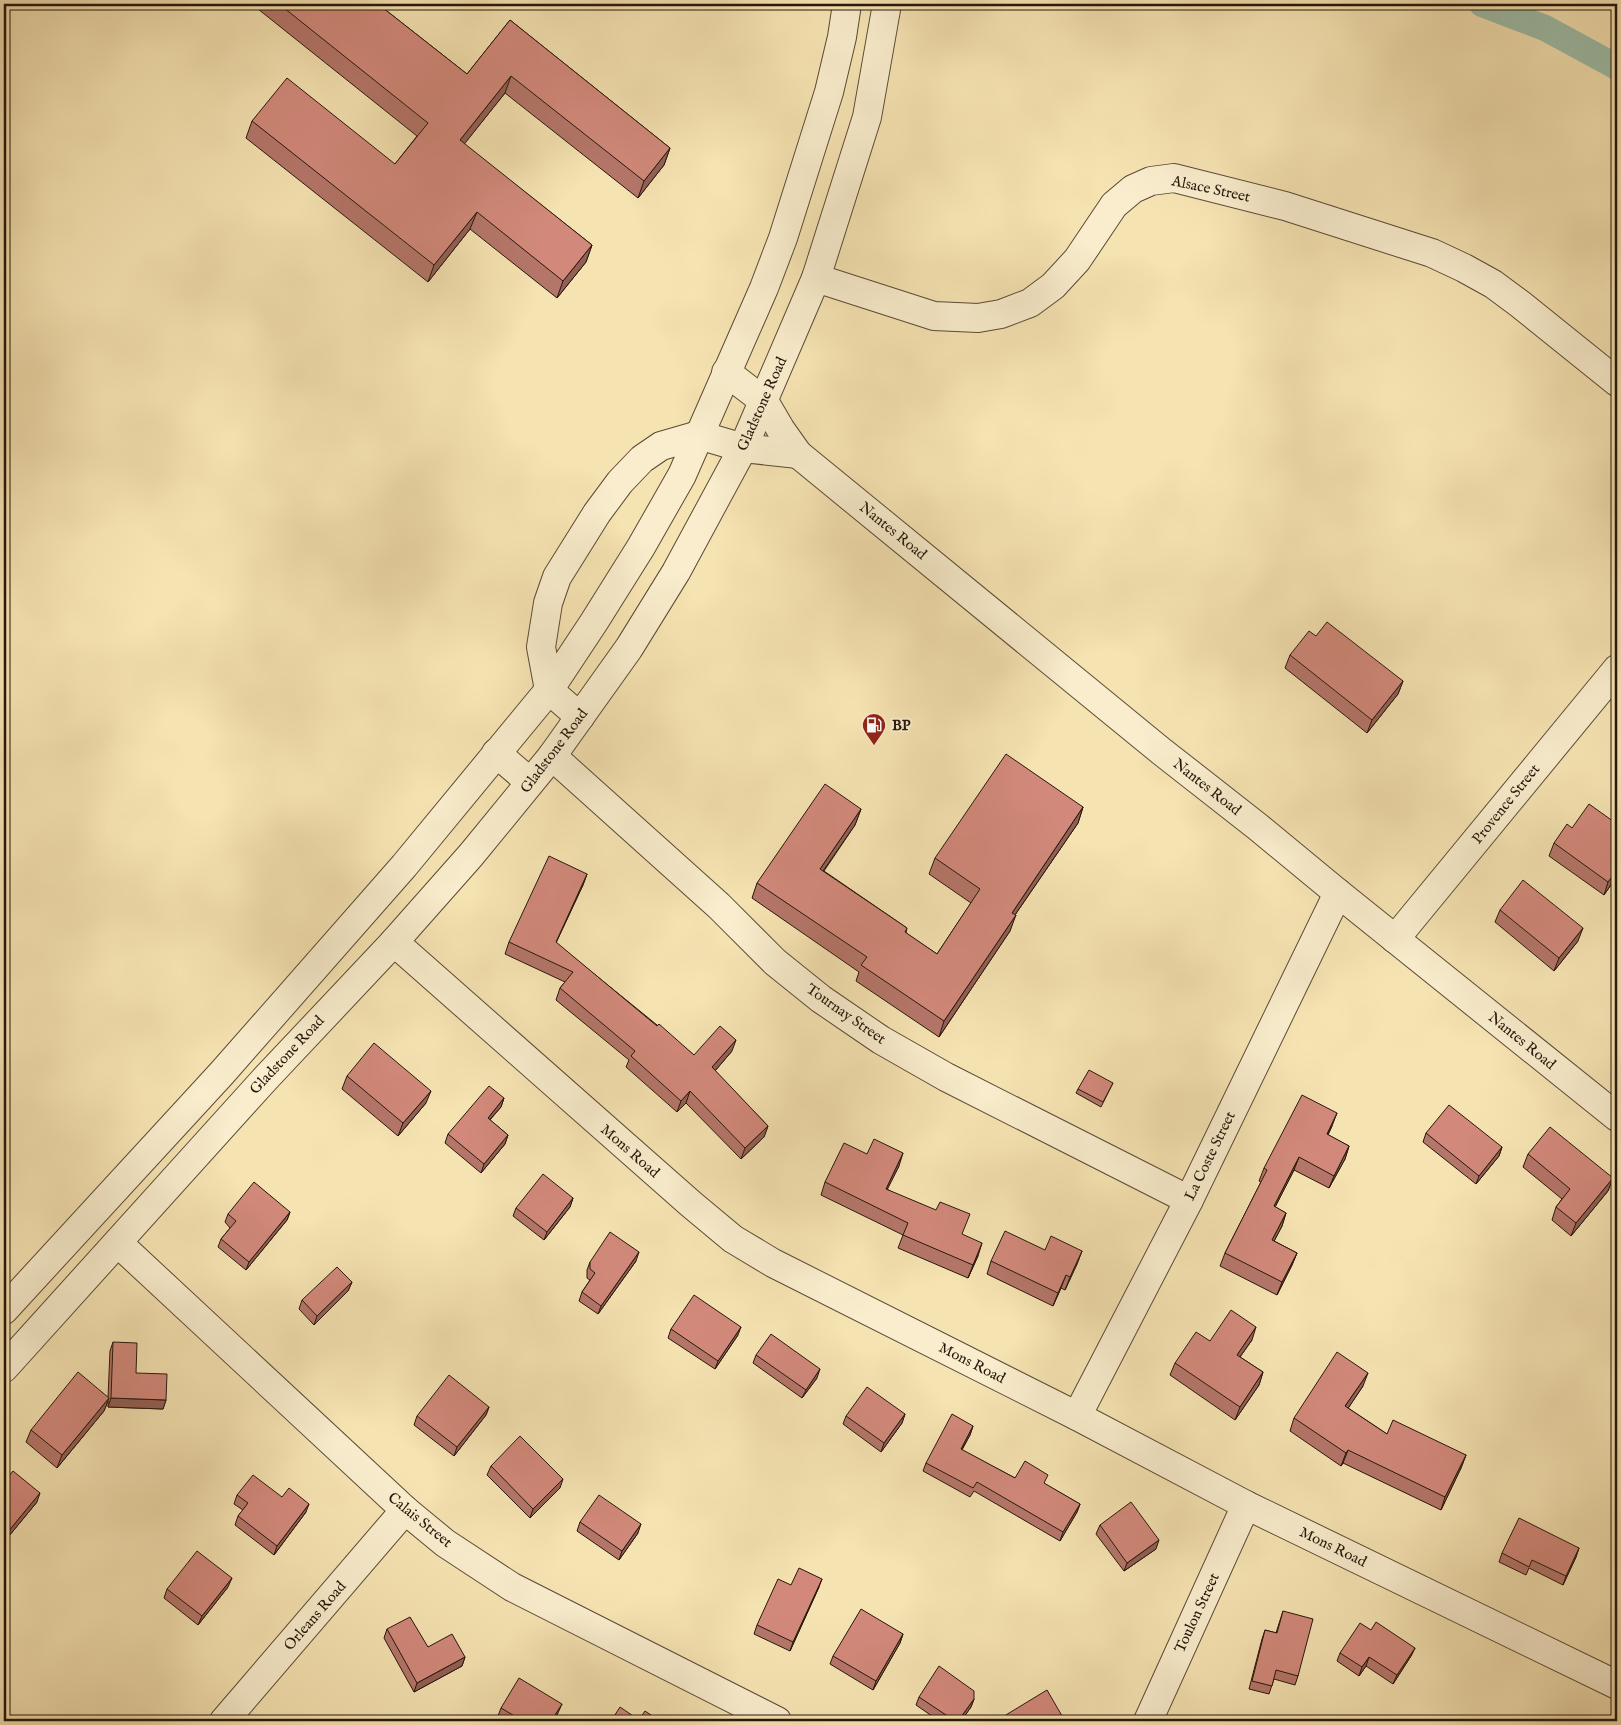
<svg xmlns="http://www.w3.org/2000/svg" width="1621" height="1725" font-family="'IM FELL English',serif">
  <rect width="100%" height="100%" fill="#f6e3b2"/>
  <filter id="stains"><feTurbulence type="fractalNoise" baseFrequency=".004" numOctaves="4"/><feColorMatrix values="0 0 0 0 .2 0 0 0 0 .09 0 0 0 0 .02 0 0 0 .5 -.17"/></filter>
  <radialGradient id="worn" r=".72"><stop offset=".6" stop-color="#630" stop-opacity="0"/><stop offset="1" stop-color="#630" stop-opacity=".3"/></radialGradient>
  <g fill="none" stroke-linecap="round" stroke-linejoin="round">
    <polyline stroke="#9dbea9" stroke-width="26" points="1482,4 1545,28 1617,67"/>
    <g stroke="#5a4a35" stroke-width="30">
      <g id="minor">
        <polyline points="816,278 934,316 978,318 1001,314 1030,303 1053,286 1077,260 1114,205 1133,189 1151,181 1174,178 1285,206 1432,253 1464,268 1493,284 1520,304 1617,382"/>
        <polyline points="726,372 764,401 781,430 798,454 1161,751 1258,827 1338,893 1617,1117"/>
        <polyline points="580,717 549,690 541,647 548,603 557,577 597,513 620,482 642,459 661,446 699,435 743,448 798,454"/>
        <polyline points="552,756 719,906 775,962 821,999 881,1040 946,1077 1189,1200"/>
        <polyline points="1395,939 1617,669"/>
        <polyline points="394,942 691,1204 733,1239 773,1263 1077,1416 1246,1505 1617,1685"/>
        <polyline points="118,1243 405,1510 445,1543 512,1587 777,1721"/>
        <polyline points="1077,1416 1189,1200 1338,893"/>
        <polyline points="224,1721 405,1510"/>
        <polyline points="1148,1721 1246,1505"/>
      </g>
    </g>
    <g stroke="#5a4a35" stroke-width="30">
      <g id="tertiary">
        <polyline points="496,753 530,782"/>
        <polyline points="4,1310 222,1073 404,866 549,690 594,622 641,547 682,475 764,288 783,238 829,92 842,37 847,4"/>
        <polyline points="4,1368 265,1079 394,942 471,855 552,756 629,648 676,572 743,448 816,278 867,117 887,4"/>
      </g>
    </g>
    <use href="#minor" stroke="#f9edcd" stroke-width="28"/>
    <use href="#tertiary" stroke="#f9edcd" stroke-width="28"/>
  </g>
  <g fill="#b5766a" stroke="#26170b">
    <polygon points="254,4 378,4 467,74 510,20 670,148 664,165 638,198 505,93 464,144 592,245 586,262 557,298 470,229 428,282 246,138 252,121 395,164 417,136 253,5"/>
    <polygon points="1316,636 1403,681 1398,694 1367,733 1285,668 1290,655"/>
    <polygon points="1083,807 1078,823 1015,915 1010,931 939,1037 856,981 859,972 752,898 757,883 861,809 855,825 824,871 907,928 906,933 937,954 971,903 929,874 935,858"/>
    <polygon points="1617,824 1617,876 1604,895 1549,856 1554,843 1572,828"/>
    <polygon points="587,874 583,885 556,943 694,1055 732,1051 715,1071 768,1126 764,1137 741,1159 686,1103 677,1112 626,1067 629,1060 556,1000 560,988 565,982 505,954 509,942"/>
    <polygon points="1500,910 1578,941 1554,971 1495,922"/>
    <polygon points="347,1076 426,1103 398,1136 342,1089"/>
    <polygon points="1113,1083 1101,1107 1076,1093 1078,1089"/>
    <polygon points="504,1098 501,1107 490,1120 508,1135 505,1144 481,1173 445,1143 448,1134"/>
    <polygon points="1332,1126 1328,1135 1349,1146 1345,1159 1329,1188 1294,1170 1275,1207 1286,1213 1282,1226 1274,1241 1297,1253 1292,1265 1277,1295 1220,1266 1225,1253 1261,1182 1259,1181 1264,1168"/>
    <polygon points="1426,1133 1502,1147 1499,1156 1476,1184 1423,1142"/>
    <polygon points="867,1154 899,1166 887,1189 962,1235 978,1256 968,1278 898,1248 903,1235 821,1195 825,1182"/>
    <polygon points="1528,1154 1613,1178 1608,1191 1571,1236 1552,1220 1556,1207 1562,1199 1523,1167"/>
    <polygon points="573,1198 570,1207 544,1240 513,1216 516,1208"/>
    <polygon points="290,1212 287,1220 246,1270 218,1247 221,1239 230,1228 225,1222 228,1214"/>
    <polygon points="1045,1250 1082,1251 1077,1264 1065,1290 1061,1288 1053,1306 987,1274 991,1261"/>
    <polygon points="636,1261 598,1314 579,1301 582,1292 590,1280 587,1278 587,1270 590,1262"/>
    <polygon points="352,1282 348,1291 314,1325 299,1309 302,1300"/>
    <polygon points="671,1329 738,1335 715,1369 668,1338"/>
    <polygon points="1252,1340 1240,1357 1263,1372 1259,1385 1235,1420 1170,1375 1175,1363 1210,1341"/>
    <polygon points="113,1342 136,1373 166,1400 163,1409 108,1407 108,1401 104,1411 57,1468 26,1442 31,1430 108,1397 110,1351"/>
    <polygon points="756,1355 817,1378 802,1398 753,1363"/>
    <polygon points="1363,1386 1348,1408 1387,1434 1466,1455 1461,1468 1441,1510 1343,1463 1341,1466 1290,1431 1294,1418"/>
    <polygon points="489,1407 486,1415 454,1456 414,1425 417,1416"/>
    <polygon points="905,1414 902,1423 881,1452 843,1424 846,1416"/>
    <polygon points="973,1426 970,1435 962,1450 1015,1478 1045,1484 1080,1504 1077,1512 1060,1541 974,1491 970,1497 923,1471 926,1463"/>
    <polygon points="491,1466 560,1488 530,1518 487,1475"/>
    <polygon points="4,1482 37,1502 4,1542"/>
    <polygon points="237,1495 282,1497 306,1512 274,1555 235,1525 238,1516 243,1510 234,1504"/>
    <polygon points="580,1522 638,1533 619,1560 577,1531"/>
    <polygon points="1100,1525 1156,1549 1124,1571 1096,1534"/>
    <polygon points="1579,1548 1576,1557 1563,1585 1529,1568 1526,1575 1499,1562 1502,1553"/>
    <polygon points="228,1587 198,1625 164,1598 167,1589"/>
    <polygon points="819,1587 790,1651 754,1634 757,1625"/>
    <polygon points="1283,1611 1298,1676 1295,1685 1274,1679 1269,1694 1249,1689 1262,1639 1265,1630 1276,1633"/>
    <polygon points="387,1629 428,1647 465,1657 462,1666 414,1692 384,1638"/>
    <polygon points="903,1634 900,1643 873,1690 830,1664 833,1656"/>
    <polygon points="1415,1648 1411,1656 1393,1684 1366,1666 1359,1676 1337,1661 1340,1653"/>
    <polygon points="919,1697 974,1699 971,1707 961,1721 939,1721 916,1705"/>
    <polygon points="501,1708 558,1713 553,1721 506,1721 498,1716"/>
  </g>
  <g fill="#936056" stroke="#26170b">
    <polygon points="511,76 505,93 454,157 460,140"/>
    <polygon points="670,148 664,165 638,198 644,181"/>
    <polygon points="477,212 470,229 428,282 434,265"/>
    <polygon points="592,245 586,262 557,298 563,281"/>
    <polygon points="1403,681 1398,694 1367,733 1372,720"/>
    <polygon points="1083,807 1078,823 1006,928 1012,913"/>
    <polygon points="861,809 855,825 814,884 820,869"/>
    <polygon points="1617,870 1617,876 1604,895 1608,882"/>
    <polygon points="587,874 583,885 551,953 556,942"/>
    <polygon points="1016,915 1010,931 939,1037 944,1021"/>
    <polygon points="1583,928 1578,941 1554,971 1559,958"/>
    <polygon points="736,1040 732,1051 708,1079 712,1067"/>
    <polygon points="431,1091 426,1103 398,1136 403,1123"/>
    <polygon points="690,1091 686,1103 677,1112 681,1101"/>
    <polygon points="504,1098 501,1107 484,1126 488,1118"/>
    <polygon points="1337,1113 1332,1126 1322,1147 1327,1134"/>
    <polygon points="768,1126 764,1137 741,1159 745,1148"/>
    <polygon points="508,1135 505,1144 481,1173 484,1164"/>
    <polygon points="1349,1146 1345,1159 1329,1188 1334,1176"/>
    <polygon points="1502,1147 1499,1156 1476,1184 1479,1176"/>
    <polygon points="903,1153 899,1166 881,1202 886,1189"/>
    <polygon points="1299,1157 1294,1170 1269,1219 1274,1206"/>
    <polygon points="1613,1178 1608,1191 1571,1236 1576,1223"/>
    <polygon points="573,1198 570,1207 544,1240 547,1232"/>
    <polygon points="290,1212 287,1220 246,1270 249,1262"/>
    <polygon points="1286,1213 1282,1226 1268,1253 1272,1240"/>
    <polygon points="982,1243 978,1256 968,1278 973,1265"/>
    <polygon points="1082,1251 1077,1264 1065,1290 1070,1277"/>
    <polygon points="639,1252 636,1261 598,1314 601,1306"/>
    <polygon points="1297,1253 1292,1265 1277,1295 1282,1282"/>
    <polygon points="1066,1275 1061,1288 1053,1306 1058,1293"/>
    <polygon points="352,1282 348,1291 314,1325 317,1316"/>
    <polygon points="741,1327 738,1335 715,1369 718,1361"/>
    <polygon points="1256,1327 1252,1340 1232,1368 1237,1355"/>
    <polygon points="820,1369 817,1378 802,1398 806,1390"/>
    <polygon points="1263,1372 1259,1385 1235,1420 1240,1407"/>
    <polygon points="1368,1373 1363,1386 1341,1419 1345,1406"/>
    <polygon points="109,1398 104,1411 57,1468 62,1455"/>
    <polygon points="111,1398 166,1400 163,1409 108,1407"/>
    <polygon points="489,1407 486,1415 454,1456 457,1447"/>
    <polygon points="905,1414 902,1423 881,1452 884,1443"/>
    <polygon points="973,1426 970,1435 957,1458 961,1449"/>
    <polygon points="1348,1450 1343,1463 1341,1466 1346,1453"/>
    <polygon points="1466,1455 1461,1468 1441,1510 1445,1497"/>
    <polygon points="563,1479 560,1488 530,1518 533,1509"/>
    <polygon points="40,1493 37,1502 4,1542 7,1533"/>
    <polygon points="309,1504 306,1512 274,1555 277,1546"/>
    <polygon points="1080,1504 1077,1512 1060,1541 1063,1532"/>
    <polygon points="641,1524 638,1533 619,1560 622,1551"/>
    <polygon points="1159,1540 1156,1549 1124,1571 1127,1563"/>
    <polygon points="1579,1548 1576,1557 1563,1585 1566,1576"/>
    <polygon points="232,1578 228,1587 198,1625 202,1616"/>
    <polygon points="822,1579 819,1587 790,1651 793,1642"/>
    <polygon points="903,1634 900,1643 873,1690 876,1681"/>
    <polygon points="1415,1648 1411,1656 1393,1684 1397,1675"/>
    <polygon points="465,1657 462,1666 414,1692 417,1683"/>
    <polygon points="1369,1657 1366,1666 1359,1676 1362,1667"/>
    <polygon points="974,1699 971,1707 961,1721 958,1721"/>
    <polygon points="562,1704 558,1713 553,1721 551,1721"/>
  </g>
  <g fill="#d2897b" stroke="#26170b">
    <polygon points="279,4 378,4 467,74 510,20 670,148 644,181 511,76 460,140 592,245 563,281 477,212 434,265 252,121 287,78 395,164 428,123"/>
    <polygon points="1327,622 1403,681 1372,720 1290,655 1309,631 1316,636"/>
    <polygon points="1006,754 1083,807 1012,913 1016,915 944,1021 861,965 867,957 757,883 825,784 861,809 820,869 907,928 905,932 937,954 980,889 935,858"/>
    <polygon points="1589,804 1617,824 1617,870 1608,882 1554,843 1567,824 1572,828"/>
    <polygon points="549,856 587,874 556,942 657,1026 659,1024 694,1055 720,1026 736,1040 712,1067 768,1126 745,1148 690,1091 681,1101 631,1056 635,1051 560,988 573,972 509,942"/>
    <polygon points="1523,880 1583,928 1559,958 1500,910"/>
    <polygon points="374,1043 431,1091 403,1123 347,1076"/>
    <polygon points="1089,1070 1113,1083 1103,1102 1078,1089"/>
    <polygon points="489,1086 504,1098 488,1118 508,1135 484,1164 448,1134"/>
    <polygon points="1302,1095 1337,1113 1327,1134 1349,1146 1334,1176 1299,1157 1274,1206 1286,1213 1272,1240 1297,1253 1282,1282 1225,1253 1267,1170 1264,1168"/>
    <polygon points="1449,1105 1502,1147 1479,1176 1426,1133"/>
    <polygon points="1550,1127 1613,1178 1576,1223 1556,1207 1570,1189 1528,1154"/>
    <polygon points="874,1139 903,1153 886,1189 936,1210 940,1202 970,1214 962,1234 982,1243 973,1265 903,1235 908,1223 825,1182 844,1143 867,1154"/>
    <polygon points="543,1174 573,1198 547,1232 516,1208"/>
    <polygon points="254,1182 290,1212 249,1262 221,1239 236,1221 228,1214"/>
    <polygon points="1005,1231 1045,1250 1051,1236 1082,1251 1070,1277 1066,1275 1058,1293 991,1261"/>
    <polygon points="610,1232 639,1252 601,1306 582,1292 595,1273 590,1269 590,1262"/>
    <polygon points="337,1267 352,1282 317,1316 302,1300"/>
    <polygon points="694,1295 741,1327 718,1361 671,1329"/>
    <polygon points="1231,1310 1256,1327 1237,1355 1263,1372 1240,1407 1175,1363 1196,1332 1210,1341"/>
    <polygon points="771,1334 820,1369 806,1390 756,1355"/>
    <polygon points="113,1342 137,1343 136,1373 167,1374 166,1400 111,1398"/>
    <polygon points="1337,1352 1368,1373 1345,1406 1387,1434 1393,1420 1466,1455 1445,1497 1348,1450 1346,1453 1294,1418"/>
    <polygon points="78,1372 109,1398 62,1455 31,1430"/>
    <polygon points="449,1375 489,1407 457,1447 417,1416"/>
    <polygon points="867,1387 905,1414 884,1443 846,1416"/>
    <polygon points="952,1414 973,1426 961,1449 1015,1478 1025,1461 1048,1475 1044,1483 1080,1504 1063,1532 977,1482 973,1488 926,1463"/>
    <polygon points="520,1436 563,1479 533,1509 491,1466"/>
    <polygon points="13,1471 40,1493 7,1533 4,1530 4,1482"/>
    <polygon points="253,1475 282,1497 289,1488 309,1504 277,1546 238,1516 248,1503 237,1495"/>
    <polygon points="599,1495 641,1524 622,1551 580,1522"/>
    <polygon points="1131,1502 1159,1540 1127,1563 1100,1525"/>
    <polygon points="1519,1518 1579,1548 1566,1576 1532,1560 1529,1567 1502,1553"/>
    <polygon points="197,1551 232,1578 202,1616 167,1589"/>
    <polygon points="799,1568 822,1579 793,1642 757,1625 778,1579 791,1585"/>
    <polygon points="861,1609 903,1634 876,1681 833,1656"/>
    <polygon points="1283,1611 1313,1619 1298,1676 1276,1670 1272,1686 1252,1681 1265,1630 1277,1633"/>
    <polygon points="410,1617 428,1647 452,1634 465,1657 417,1683 387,1629"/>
    <polygon points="1376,1622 1415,1648 1397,1675 1369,1657 1362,1667 1340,1653 1360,1623 1371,1630"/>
    <polygon points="939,1666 974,1691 974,1699 958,1721 955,1721 919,1697"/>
    <polygon points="519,1678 562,1704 551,1721 523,1721 501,1708"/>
    <polygon points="1047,1690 1065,1721 996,1721"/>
    <polygon points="620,1707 639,1720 645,1711 660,1721 611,1721"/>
  </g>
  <defs>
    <g id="fuel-pin" transform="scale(1.25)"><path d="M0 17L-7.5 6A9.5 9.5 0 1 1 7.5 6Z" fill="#8f2418" stroke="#f9edcd"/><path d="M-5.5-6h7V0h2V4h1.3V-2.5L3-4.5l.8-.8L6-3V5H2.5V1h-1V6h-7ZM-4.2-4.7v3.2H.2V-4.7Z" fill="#fff"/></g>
  </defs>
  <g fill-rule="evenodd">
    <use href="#fuel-pin" x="874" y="725"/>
  </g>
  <g text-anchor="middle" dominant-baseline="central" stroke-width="4" stroke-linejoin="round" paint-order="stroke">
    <g font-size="15" fill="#26170b" stroke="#f9edcd">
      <text transform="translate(1211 189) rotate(12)">Alsace Street</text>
      <text transform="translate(762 404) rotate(-66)">Gladstone Road</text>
      <text transform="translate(893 531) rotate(39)">Nantes Road</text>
      <text transform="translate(554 751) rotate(-53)">Gladstone Road</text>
      <text transform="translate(1207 787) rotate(38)">Nantes Road</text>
      <text transform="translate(1506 804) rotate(-51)">Provence Street</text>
      <text transform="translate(846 1014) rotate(35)">Tournay Street</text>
      <text transform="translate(1522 1041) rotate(39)">Nantes Road</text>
      <text transform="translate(287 1055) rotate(-47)">Gladstone Road</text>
      <text transform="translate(630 1151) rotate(41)">Mons Road</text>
      <text transform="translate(1210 1156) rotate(-64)">La Coste Street</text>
      <text transform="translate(972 1363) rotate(27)">Mons Road</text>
      <text transform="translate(420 1520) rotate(39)">Calais Street</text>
      <text transform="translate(1333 1547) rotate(26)">Mons Road</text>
      <text transform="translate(1197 1613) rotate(-65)">Toulon Street</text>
      <text transform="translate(315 1616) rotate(-49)">Orleans Road</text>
    </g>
    <g font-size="15" font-weight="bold" fill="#26170b" stroke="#f9edcd" text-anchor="start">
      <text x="892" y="725">BP</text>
    </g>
  </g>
  <rect width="1621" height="1725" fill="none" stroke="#f6e3b2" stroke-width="20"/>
  <rect x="5" y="5" width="1611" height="1715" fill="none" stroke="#26170b" stroke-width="2.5"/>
  <rect x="10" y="10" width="1601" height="1705" fill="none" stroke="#26170b"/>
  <rect width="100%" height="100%" filter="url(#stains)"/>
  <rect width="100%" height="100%" fill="url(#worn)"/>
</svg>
